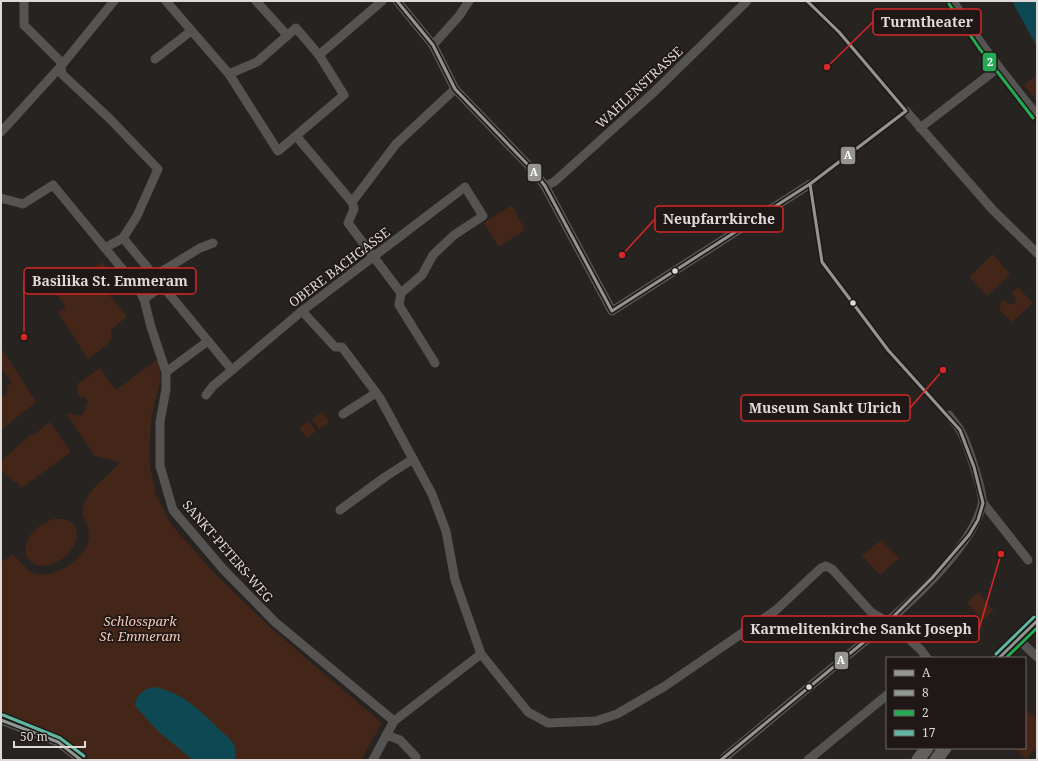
<svg xmlns="http://www.w3.org/2000/svg" width="1038" height="761" font-family="'Noto Serif',serif">
  <rect width="100%" height="100%" fill="#272321"/>
  <g fill="#442619">
    <polygon points="1037,75 1037,101 1024,85"/>
    <polygon points="512,205 525,230 499,247 484,223"/>
    <polygon points="993,254 1010,274 987,296 969,277"/>
    <polygon points="102,262 114,276 101,285 127,317 111,329 111,341 88,359 58,312 66,307 56,293"/>
    <polygon points="1018,287 1033,303 1012,322 999,309 1001,308 999,305 1005,299 1007,304 1015,304 1016,296 1011,294"/>
    <polygon points="2,349 36,402 2,429 1,396 6,396 8,390 6,388 12,382 1,368"/>
    <path d="M158 359 161 377 151 420 149 462 156 495 171 524 215 574 273 630 382 723 361 760H90L58 737 1 711V562L13 555C20 560 25 570 33 573 53 581 91 556 89 535 88 519 77 517 86 500 93 484 110 476 120 462L95 456 67 415 71 412 74 416 77 415H82L84 410 87 408 85 405 88 402 84 396 81 397 78 394 74 398 78 393 77 384 100 368 116 390Z"/>
    <polygon points="322,412 329,422 319,429 312,419"/>
    <polygon points="309,421 316,431 307,438 299,428"/>
    <polygon points="50,422 71,452 21,488 16,481 13,482 1,470 1,461 30,435 32,436"/>
    <path d="M54 519C96 515 74 569 37 566L27 558C20 539 38 524 54 519Z"/>
    <polygon points="881,540 899,558 880,575 862,556"/>
    <polygon points="978,592 994,611 983,620 967,603"/>
    <polygon points="1027,710 1037,719 1037,747 1026,759 1015,748 1025,748 1025,712"/>
  </g>
  <g fill="#0e4953">
    <polygon points="1012,1 1037,1 1037,48 1036,45"/>
    <path d="M154 687C182 692 202 712 221 731 225 735 232 740 234 745 236 750 235 755 235 760H193L159 732 135 706C135 695 144 689 154 687Z"/>
  </g>
  <g fill="none" stroke-linecap="round" stroke-linejoin="round">
    <g stroke="#565353" stroke-width="9">
      <polyline points="24,1 24,25 60,61 62,74 110,119 158,169 137,216 123,238 105,248"/>
      <polyline points="166,1 229,74 278,151 344,95 319,55 296,28 257,62 229,74"/>
      <polyline points="256,1 287,35"/>
      <polyline points="397,1 433,45 455,89 531,168 545,186 612,311 810,184"/>
      <path d="M953 1C978 42 1007 78 1037 115"/>
      <polyline points="433,45 459,16 469,1"/>
      <polyline points="319,55 382,1"/>
      <polyline points="155,59 191,31"/>
      <polyline points="906,111 992,209 1037,253"/>
      <polyline points="920,128 998,68"/>
      <polyline points="1,132 61,66 114,1"/>
      <polyline points="297,137 352,202 354,209 348,223 401,293 399,305 435,363"/>
      <polyline points="545,186 554,182 654,92 747,1"/>
      <polyline points="1,198 23,204 53,185 138,288 144,299 151,327 166,372 166,389 160,422 160,466 173,510 223,569 275,622 394,721 373,760"/>
      <polyline points="352,202 396,144 455,89"/>
      <polyline points="123,238 232,370"/>
      <polyline points="154,276 200,248 213,243"/>
      <polyline points="144,299 162,286"/>
      <polyline points="302,311 335,347 342,347 380,398 432,494 446,531 455,580 481,654 528,712 548,723 596,721 617,714 665,686 776,610 821,568 826,566 832,569 871,612 896,627 921,650 927,658"/>
      <polyline points="166,372 208,341"/>
      <polyline points="206,395 213,386 302,311 465,187 483,216 454,235 433,255 422,275 401,293"/>
      <polyline points="343,414 376,393"/>
      <polyline points="983,503 1028,560"/>
      <polyline points="340,510 385,477 413,459"/>
      <polyline points="1019,640 1037,657"/>
      <polyline points="1,720 58,742 81,760"/>
      <polyline points="394,721 481,654"/>
      <polyline points="386,735 400,740 416,757"/>
      <path d="M727 760 725 757C757 731 788 704 820 678 866 640 968 562 982 505 985 495 966 440 960 430 957 425 952 420 949 415"/>
      <polyline points="808,760 887,695"/>
    </g>
    <g stroke="#615e5e" stroke-width="13">
      <polyline points="999,658 1037,621"/>
      <polyline points="918,760 927,748"/>
      <polyline points="936,760 945,748"/>
    </g>
    <g stroke="#1f1816" stroke-width="6">
      <g id="bus-1">
        <polyline points="397,1 433,45 455,89 531,168 545,186 612,311 810,184 906,111 839,32 807,1"/>
        <polyline points="721,760 888,622 932,578 969,535 978,520 983,503 974,467 960,430 888,350 822,262 810,184"/>
      </g>
    </g>
    <g stroke="#1f1816" stroke-width="6">
      <g id="bus-2">
        <polyline points="999,658 1037,621"/>
        <polyline points="1,720 58,742 81,760"/>
      </g>
    </g>
    <g stroke="#1f1816" stroke-width="6">
      <g id="bus-3">
        <polyline points="949,4 979,48 1033,118"/>
        <polyline points="1006,658 1037,628"/>
      </g>
    </g>
    <g stroke="#1f1816" stroke-width="6">
      <g id="bus-4">
        <polyline points="996,654 1034,617"/>
        <polyline points="3,715 60,738 84,756"/>
      </g>
    </g>
    <use href="#bus-1" stroke="#949490" stroke-width="3"/>
    <use href="#bus-2" stroke="#8e9993" stroke-width="3"/>
    <use href="#bus-3" stroke="#23aa53" stroke-width="3"/>
    <use href="#bus-4" stroke="#5fb7a1" stroke-width="3"/>
  </g>
  <g fill="#dfdad8" stroke="#1f1816" stroke-width="1.5">
    <circle cx="675" cy="271" r="3.5"/>
    <circle cx="853" cy="303" r="3.5"/>
    <circle cx="809" cy="687" r="3.5"/>
  </g>
  <g text-anchor="middle" dominant-baseline="central" stroke-width="3.5" stroke-linejoin="round" paint-order="stroke">
    <g font-size="13" fill="#dfdad8" stroke="#1f1816">
      <text transform="translate(639 87) rotate(-43)">WAHLENSTRASSE</text>
      <text transform="translate(339 267) rotate(-37)">OBERE BACHGASSE</text>
      <text transform="translate(228 551) rotate(49)">SANKT-PETERS-WEG</text>
    </g>
    <g font-size="13" font-style="italic" fill="#f6cab8" stroke="#1f1816">
      <text x="140" y="621">Schlosspark<tspan x="140" dy="15">St. Emmeram</tspan></text>
    </g>
  </g>
  <path fill="none" stroke="#d62828" stroke-width="1.5" d="M827 67L873 22M622 255L655 219M24 337L24 281M943 370L910 408M1001 554L979 629"/>
  <g fill="#d62828" stroke="#1f1816" stroke-width="1.5">
    <circle cx="827" cy="67" r="4"/>
    <circle cx="622" cy="255" r="4"/>
    <circle cx="24" cy="337" r="4"/>
    <circle cx="943" cy="370" r="4"/>
    <circle cx="1001" cy="554" r="4"/>
  </g>
  <g fill="#1f1816" stroke="#d62828" stroke-width="1.5">
    <rect x="873" y="9" width="108" height="26" rx="4"/>
    <rect x="655" y="206" width="128" height="26" rx="4"/>
    <rect x="24" y="268" width="172" height="26" rx="4"/>
    <rect x="741" y="395" width="169" height="26" rx="4"/>
    <rect x="742" y="616" width="237" height="26" rx="4"/>
  </g>
  <g font-size="14" text-anchor="middle" font-weight="bold" fill="#dfdad8">
    <text x="927" y="27">Turmtheater</text>
    <text x="719" y="224">Neupfarrkirche</text>
    <text x="110" y="286">Basilika St. Emmeram</text>
    <text x="825" y="413">Museum Sankt Ulrich</text>
    <text x="861" y="634">Karmelitenkirche Sankt Joseph</text>
  </g>
  <g stroke="#1f1816" stroke-width="1.5">
    <rect x="982" y="52" width="15" height="20" rx="4" fill="#23aa53"/>
    <rect x="840" y="146" width="16" height="19" rx="4" fill="#949490"/>
    <rect x="527" y="163" width="15" height="19" rx="4" fill="#949490"/>
    <rect x="834" y="651" width="15" height="19" rx="4" fill="#949490"/>
  </g>
  <g font-size="11" text-anchor="middle" font-weight="bold" fill="#fff">
    <text x="990" y="66">2</text>
    <text x="848" y="159">A</text>
    <text x="534" y="176">A</text>
    <text x="841" y="664">A</text>
  </g>
  <rect width="1038" height="761" fill="none" stroke="#dfdad8" stroke-width="4"/>
  <rect x="886" y="657" width="140" height="92" fill="#1f1816" stroke="#6c6664"/>
  <rect x="894" y="670" width="20" height="6" fill="#949490" stroke="#6c6664"/>
  <text x="922" y="677" font-size="12" fill="#dfdad8">A</text>
  <rect x="894" y="690" width="20" height="6" fill="#8e9993" stroke="#6c6664"/>
  <text x="922" y="697" font-size="12" fill="#dfdad8">8</text>
  <rect x="894" y="710" width="20" height="6" fill="#23aa53" stroke="#6c6664"/>
  <text x="922" y="717" font-size="12" fill="#dfdad8">2</text>
  <rect x="894" y="730" width="20" height="6" fill="#5fb7a1" stroke="#6c6664"/>
  <text x="922" y="737" font-size="12" fill="#dfdad8">17</text>
  <path d="M14 741v6h71v-6" fill="none" stroke="#dfdad8" stroke-width="2"/>
  <text x="20" y="741" font-size="12" fill="#dfdad8" stroke="#1f1816" stroke-width="3" paint-order="stroke">50 m</text>
</svg>
